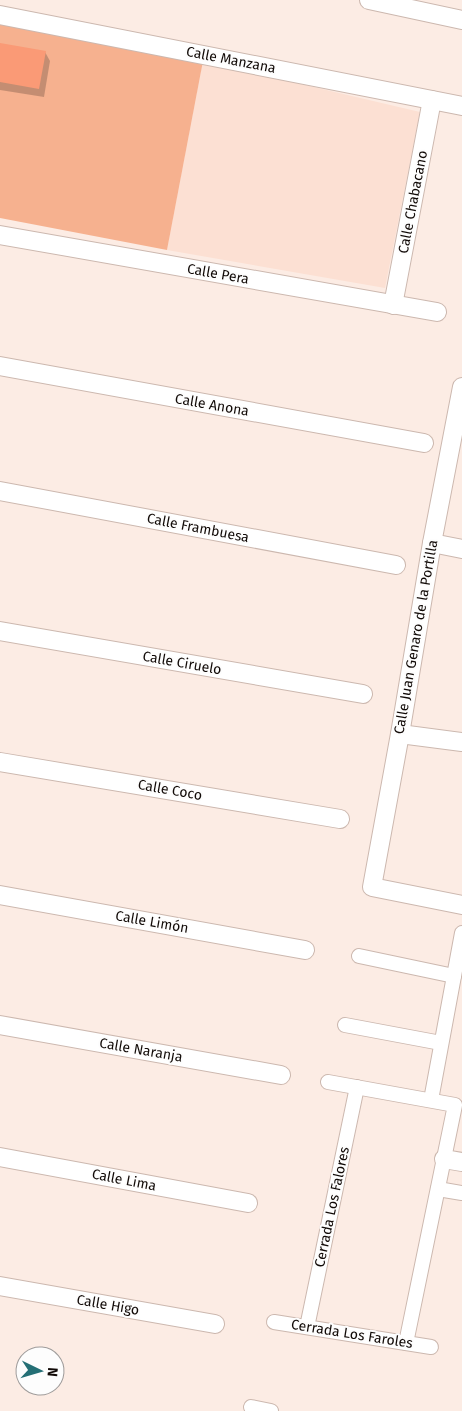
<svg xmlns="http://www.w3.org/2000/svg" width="462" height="1411" font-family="'Fira Sans',sans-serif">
  <rect width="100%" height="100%" fill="#fcece4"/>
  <polygon fill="#fce0d3" points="203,61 420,112 385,288 167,250"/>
  <polygon fill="#f6b18f" points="0,23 203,61 167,250 0,218"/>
  <polygon fill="#0003" points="0,44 45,52 50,61 44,97 0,90"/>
  <polygon fill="#fa9a76" points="0,43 46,51 39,89 0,82"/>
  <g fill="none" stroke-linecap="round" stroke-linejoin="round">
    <g stroke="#ccb8af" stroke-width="16">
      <g id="pedestrian">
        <polyline points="359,956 454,976"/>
        <polyline points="345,1025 441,1043"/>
        <polyline points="328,1082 455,1105 406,1343"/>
        <polyline points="431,1100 462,933"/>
        <polyline points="438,1189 462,1193"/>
        <polyline points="274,1322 431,1347"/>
        <polyline points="307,1327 357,1087"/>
        <polyline points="251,1407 271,1411"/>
      </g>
    </g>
    <g stroke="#ccb8af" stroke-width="20">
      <g id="minor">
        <polyline points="369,0 462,20"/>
        <polyline points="0,15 462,106"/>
        <polyline points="0,235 437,312"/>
        <polyline points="393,305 432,100"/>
        <polyline points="0,366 424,443"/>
        <polyline points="462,387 432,543 400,734 372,887 462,905"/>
        <polyline points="0,491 396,565"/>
        <polyline points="432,543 462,549"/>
        <polyline points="0,631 363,694"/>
        <polyline points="400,734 462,742"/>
        <polyline points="0,762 340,819"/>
        <polyline points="0,895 305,950"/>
        <polyline points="0,1025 281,1075"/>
        <polyline points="0,1157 248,1203"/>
        <polyline points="444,1159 462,1162"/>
        <polyline points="0,1286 215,1324"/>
      </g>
    </g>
    <use href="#pedestrian" stroke="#fff" stroke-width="14"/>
    <use href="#minor" stroke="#fff" stroke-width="18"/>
  </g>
  <g text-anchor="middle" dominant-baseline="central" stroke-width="4" stroke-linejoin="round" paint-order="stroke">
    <g font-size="14" fill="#110a07" stroke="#fdfdfd">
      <text transform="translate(231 60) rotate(11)">Calle Manzana</text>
      <text transform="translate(413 202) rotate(-79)">Calle Chabacano</text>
      <text transform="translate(218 274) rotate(10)">Calle Pera</text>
      <text transform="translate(212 405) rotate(10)">Calle Anona</text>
      <text transform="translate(198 528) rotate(11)">Calle Frambuesa</text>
      <text transform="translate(416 637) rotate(-80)">Calle Juan Genaro de la Portilla</text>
      <text transform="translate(182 663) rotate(10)">Calle Ciruelo</text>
      <text transform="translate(170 790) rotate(10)">Calle Coco</text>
      <text transform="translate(152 922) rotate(10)">Calle Limón</text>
      <text transform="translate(141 1050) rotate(10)">Calle Naranja</text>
      <text transform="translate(124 1180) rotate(11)">Calle Lima</text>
      <text transform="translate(332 1207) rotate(-78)">Cerrada Los Falores</text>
      <text transform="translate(108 1305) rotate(10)">Calle Higo</text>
      <text transform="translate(352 1334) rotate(9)">Cerrada Los Faroles</text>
    </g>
  </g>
  <g transform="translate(40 1371) rotate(95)"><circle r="24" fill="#fdfdfd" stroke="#9f9c9b"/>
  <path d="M0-4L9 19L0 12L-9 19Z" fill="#246f75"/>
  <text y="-8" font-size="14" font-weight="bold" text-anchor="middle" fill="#110a07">N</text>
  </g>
</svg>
